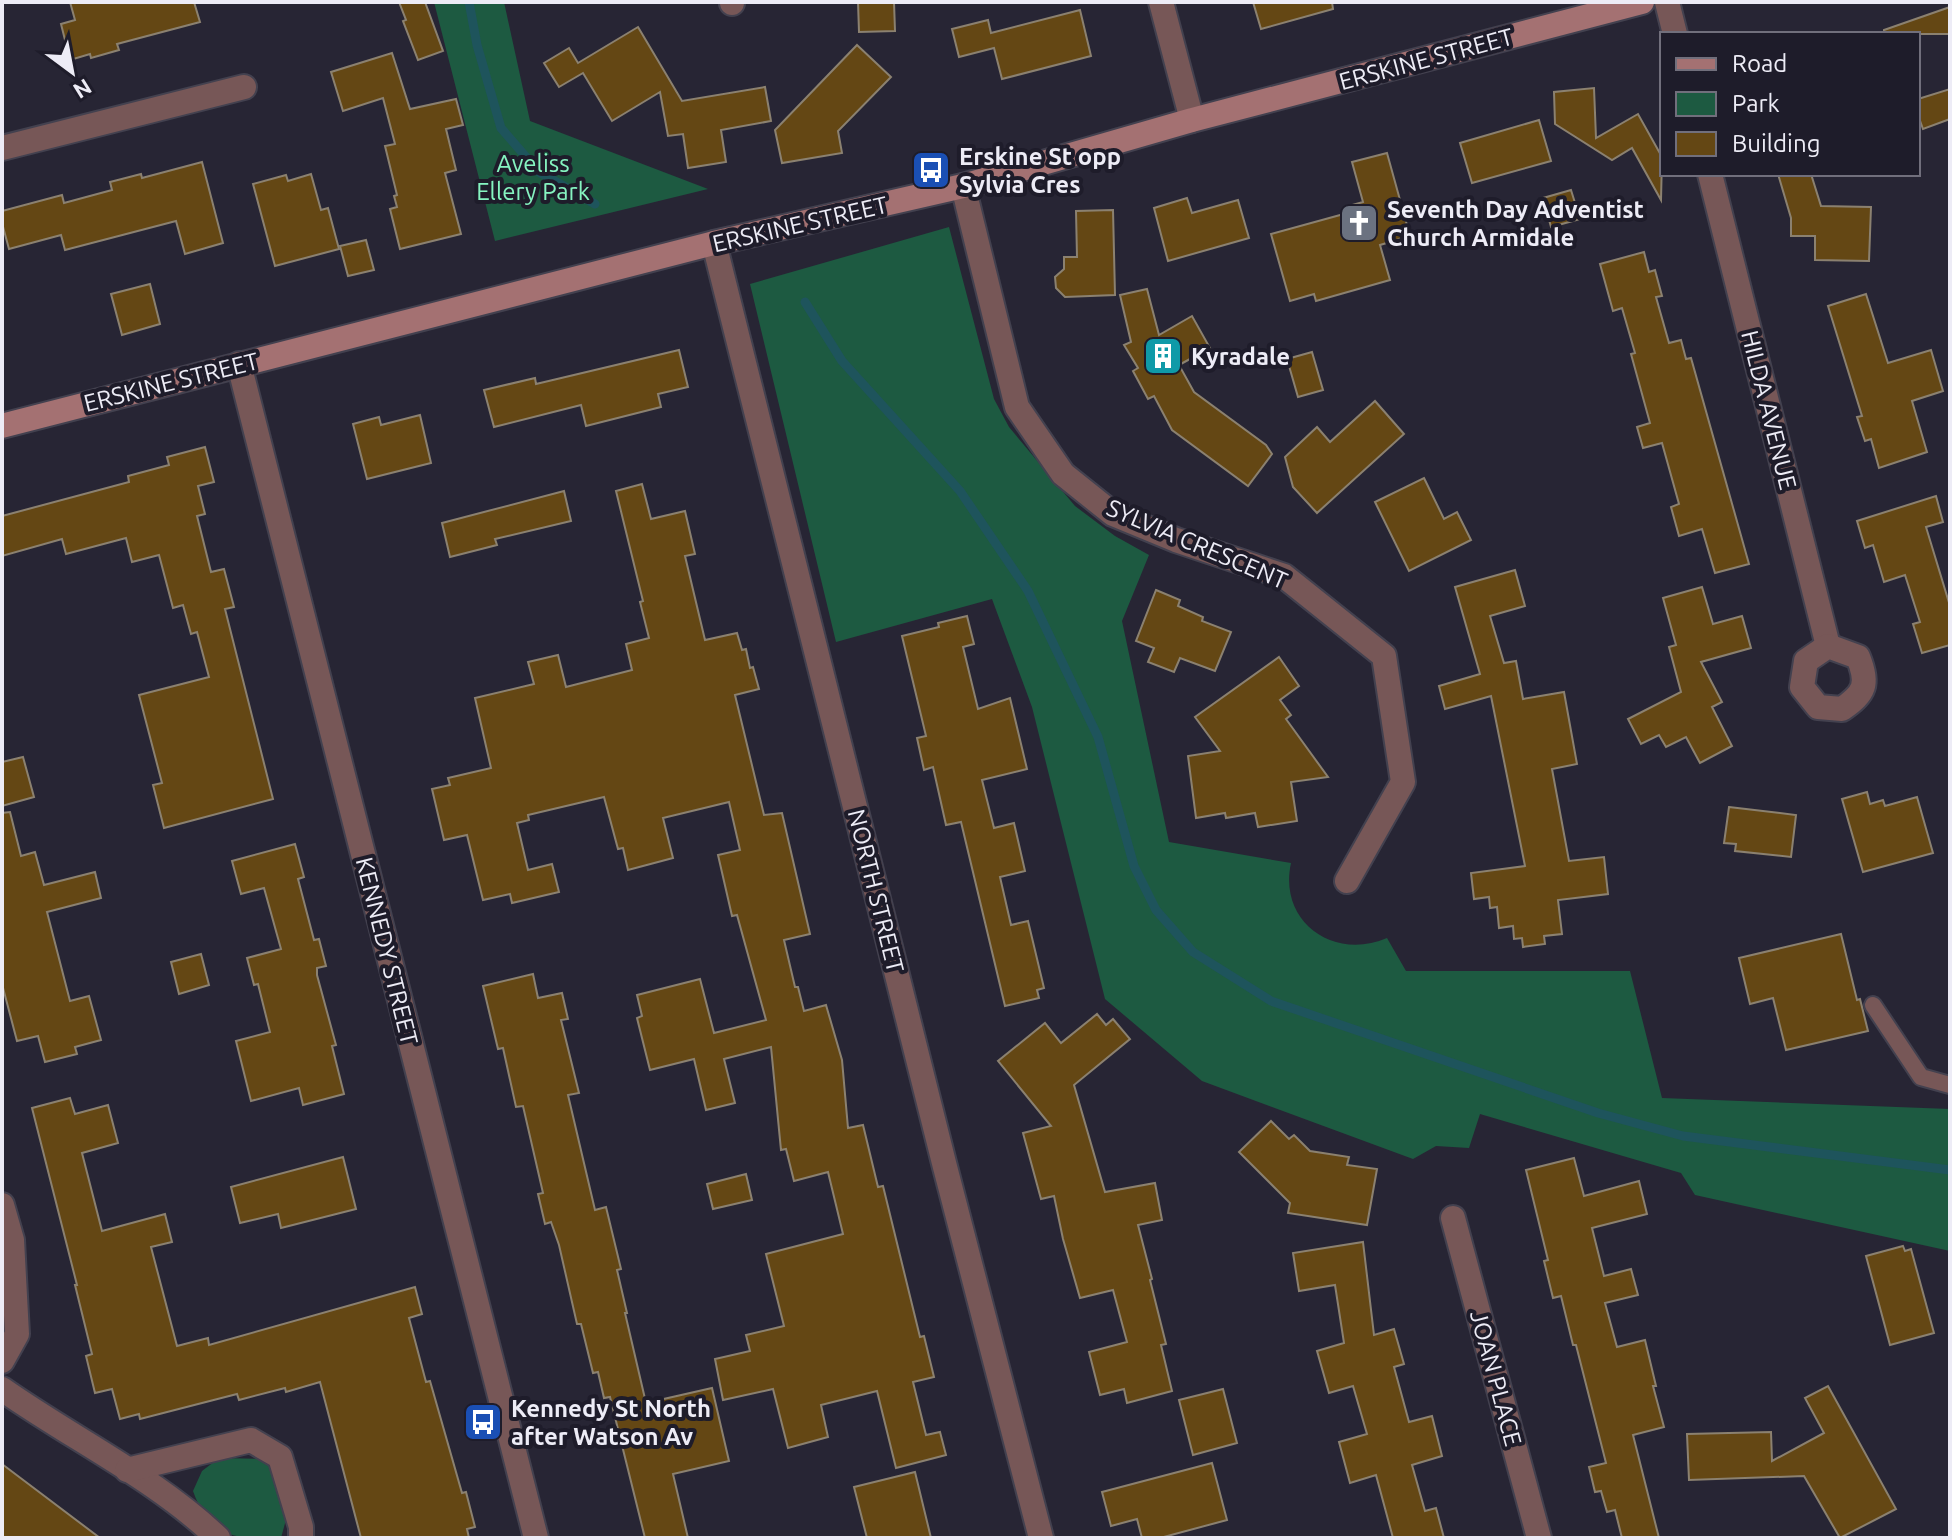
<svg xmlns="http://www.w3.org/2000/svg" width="1952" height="1540" font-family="Ubuntu,sans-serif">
  <rect width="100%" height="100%" fill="#272534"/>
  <g fill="#1d5a41">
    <polygon points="434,2 504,2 530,121 708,189 495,241"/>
    <path d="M949 227 994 399 1009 427 1075 506 1115 536 1149 555 1122 621 1169 842 1291 863C1278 922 1334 961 1387 938L1406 971H1630L1662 1098 1950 1109V1251L1695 1195 1681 1173 1480 1114 1469 1148 1436 1146 1413 1159 1202 1081 1105 999 1032 707 992 599 836 642 750 284Z"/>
    <path d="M219 1458 266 1459 290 1505 281 1538C233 1538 211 1540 193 1491L202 1471Z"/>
  </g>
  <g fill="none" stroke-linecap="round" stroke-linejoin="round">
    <g stroke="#1e545c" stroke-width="9">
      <polyline points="469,2 477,45 501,128 539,172 595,204"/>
      <polyline points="805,302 842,361 960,491 1028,591 1098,737 1134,866 1156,910 1193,952 1271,1001 1598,1113 1683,1136 1950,1170"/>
    </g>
  </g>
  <g fill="#644714" stroke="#8b8170" stroke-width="2">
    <polygon points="70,2 194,2 200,22 117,44 119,50 91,58 90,54 70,60 61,24 75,20"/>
    <polygon points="399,2 425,2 443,51 418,60 403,21 406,20"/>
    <polygon points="858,2 894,2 895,31 859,32"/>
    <polygon points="1253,2 1332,2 1333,9 1261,29"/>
    <polygon points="1950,7 1950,34 1884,34 1884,30"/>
    <polygon points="1080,10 1091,56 1002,79 994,48 959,57 952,29 988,20 991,33"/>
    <polygon points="638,27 682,101 765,87 771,121 721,130 726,162 688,168 683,134 668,136 660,92 612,121 583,73 559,87 544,63 569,48 578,63"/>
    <polygon points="857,45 891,77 838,131 842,153 782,163 775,130"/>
    <polygon points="392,53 410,109 456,99 463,125 446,129 456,170 445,173 461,234 400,249 390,209 397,207 394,196 397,195 385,146 395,144 383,98 343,111 331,72"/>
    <polygon points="1594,88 1596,138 1638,114 1662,157 1661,200 1632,148 1612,160 1555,124 1554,92"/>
    <polygon points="1950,89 1950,119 1923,129 1918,115 1918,99"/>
    <polygon points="1539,120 1551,161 1472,183 1460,143"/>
    <polygon points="1387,153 1410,236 1380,245 1390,280 1316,301 1314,294 1290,301 1271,234 1351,212 1349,206 1363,202 1352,162"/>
    <polygon points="202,162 223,243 185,254 176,221 65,250 61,235 9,249 2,223 2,211 62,195 64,203 112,190 110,182 141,174 142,178"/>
    <polygon points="311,174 321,210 328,208 339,249 275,266 253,184 286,175 288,181"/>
    <polygon points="1778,174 1811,174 1821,206 1871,207 1869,261 1815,260 1815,236 1791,236 1791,218"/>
    <polygon points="1571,190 1580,219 1551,227 1543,198"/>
    <polygon points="1187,198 1192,213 1238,200 1249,238 1168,261 1154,208"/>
    <polygon points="1113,210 1115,295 1065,297 1056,288 1055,277 1064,269 1064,257 1077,257 1076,211"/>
    <polygon points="366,240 374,270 348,276 340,246"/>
    <polygon points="1644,252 1649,272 1655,270 1662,296 1656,297 1669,343 1681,340 1686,359 1691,358 1749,564 1715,573 1702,529 1679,536 1671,507 1679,504 1662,443 1643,448 1637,427 1650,423 1631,354 1635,353 1622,308 1613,311 1600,264"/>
    <polygon points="150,284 160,324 122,335 111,294"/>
    <polygon points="1147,289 1159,335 1192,316 1210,348 1179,365 1194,392 1266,445 1272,454 1248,486 1172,430 1154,396 1148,399 1133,371 1138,368 1124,345 1131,342 1120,295"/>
    <polygon points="1866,294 1888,363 1931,350 1943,391 1912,401 1927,452 1879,468 1871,439 1865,441 1857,417 1862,416 1828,306"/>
    <polygon points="679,350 688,387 658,394 661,407 586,426 581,405 494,427 484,390 535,378 536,384"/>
    <polygon points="1312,352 1323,390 1298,397 1287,359"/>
    <polygon points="1375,401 1404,434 1317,513 1293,487 1285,457 1317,427 1330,442"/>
    <polygon points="420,415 431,463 367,479 353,424 379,417 381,425"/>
    <polygon points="205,447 214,482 198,486 205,514 197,516 211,572 224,569 234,607 225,609 273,799 164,828 153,785 162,783 139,695 209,677 197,632 191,634 183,605 173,608 159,555 132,562 126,538 66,554 62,539 2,556 2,516 129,482 128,476 169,465 167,457"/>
    <polygon points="1424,478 1444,519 1457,512 1471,540 1409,571 1375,502"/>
    <polygon points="642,484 651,519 685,511 695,554 685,556 705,640 737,633 742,650 746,649 750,668 753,667 759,689 735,695 764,815 782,813 810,934 784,940 795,987 798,987 804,1011 826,1005 842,1060 848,1128 863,1125 878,1187 883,1186 920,1337 924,1336 934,1377 913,1382 926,1435 940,1432 946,1455 896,1468 877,1391 821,1405 828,1437 788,1448 773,1389 723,1400 715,1359 750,1351 746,1335 784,1326 766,1254 843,1234 828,1172 794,1181 786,1149 781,1150 771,1047 724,1059 735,1103 706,1110 694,1059 650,1070 637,1018 642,1016 637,995 700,979 714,1033 766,1020 737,915 732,916 718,855 740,850 729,802 663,818 673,858 628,870 623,848 618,849 604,797 528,815 529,820 517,823 528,870 552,864 559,892 512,903 510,894 483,900 467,835 444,840 432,789 450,785 448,778 491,768 475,698 534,684 528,662 558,655 566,687 632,670 626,644 649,638 640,602 643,601 616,491"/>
    <polygon points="564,491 571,521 495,539 497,545 450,557 442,523"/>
    <polygon points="1936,496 1943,522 1926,527 1950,606 1950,645 1922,653 1913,624 1920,622 1905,575 1884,582 1873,545 1865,548 1857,521"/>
    <polygon points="1515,570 1525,606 1490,616 1504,663 1516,661 1523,699 1564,692 1577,764 1552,769 1569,861 1604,857 1608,894 1558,900 1562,934 1544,936 1545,944 1523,947 1522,938 1514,939 1513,926 1499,928 1497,907 1490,908 1489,897 1474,899 1471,873 1525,866 1491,696 1445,709 1439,686 1480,674 1455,587"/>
    <polygon points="1702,587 1713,624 1742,616 1751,648 1701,662 1722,702 1712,707 1732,746 1700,763 1686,737 1666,747 1659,735 1641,744 1628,719 1681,692 1669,647 1676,645 1663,598"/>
    <polygon points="1156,590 1180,600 1178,606 1203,617 1202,621 1231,632 1215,671 1180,658 1174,672 1148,662 1154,648 1136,641"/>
    <polygon points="967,616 974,644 963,647 978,709 1010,698 1027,769 982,780 994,828 1014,823 1025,871 1000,877 1011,925 1028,921 1044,988 1037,990 1039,998 1005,1006 961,822 946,825 933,767 924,770 917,738 926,736 902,636 939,627 938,623"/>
    <polygon points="1279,657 1299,686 1280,700 1291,715 1286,719 1328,777 1291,782 1297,821 1258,827 1255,813 1226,818 1225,813 1196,818 1188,756 1220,751 1195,717"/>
    <polygon points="23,757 34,797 2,806 2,762"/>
    <polygon points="1867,792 1870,804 1883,800 1885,806 1917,797 1933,853 1863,872 1842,799"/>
    <polygon points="1729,807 1796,815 1791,857 1735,851 1736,844 1724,843"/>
    <polygon points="10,812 21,856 35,852 44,885 95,872 101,898 47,912 70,1001 89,996 101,1040 75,1047 77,1054 45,1062 38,1036 17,1041 2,984 2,813"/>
    <polygon points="295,844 304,877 298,879 314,940 319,939 326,966 317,968 317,975 336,1045 332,1046 344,1094 303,1105 299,1088 251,1101 236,1041 270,1032 258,984 254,985 247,958 281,949 264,888 241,894 232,861"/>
    <polygon points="1841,934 1857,1000 1860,999 1868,1031 1786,1050 1773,998 1750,1004 1739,958"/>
    <polygon points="201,954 209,985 179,994 171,962"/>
    <polygon points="533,974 538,998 562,993 568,1019 561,1020 579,1093 568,1095 595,1210 606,1207 621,1269 617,1270 627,1313 625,1313 646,1403 712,1388 729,1461 673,1474 688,1538 645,1538 610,1397 604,1398 598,1372 593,1373 581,1324 577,1324 559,1245 551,1222 545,1224 538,1194 543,1193 523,1106 516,1107 503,1048 498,1049 483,986"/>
    <polygon points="1097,1014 1106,1025 1113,1019 1130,1039 1074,1085 1105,1192 1155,1183 1162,1220 1138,1225 1152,1279 1150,1280 1166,1344 1161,1345 1172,1391 1127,1403 1124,1389 1100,1395 1089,1352 1127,1342 1113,1290 1080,1298 1063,1239 1054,1196 1041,1199 1023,1133 1051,1126 998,1061 1045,1023 1061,1043"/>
    <polygon points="70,1098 75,1114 108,1105 118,1143 82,1153 102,1231 165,1214 172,1242 151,1247 177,1346 208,1338 209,1345 415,1287 422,1314 409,1318 426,1382 430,1381 462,1493 466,1492 475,1527 467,1529 469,1538 361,1538 320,1382 286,1392 285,1388 239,1400 237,1394 140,1419 139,1414 120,1419 112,1389 95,1393 86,1356 92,1354 75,1285 77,1285 32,1108"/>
    <polygon points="1271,1121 1289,1139 1294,1135 1310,1151 1349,1157 1347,1165 1377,1169 1367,1225 1288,1213 1290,1203 1239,1152"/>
    <polygon points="343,1157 356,1209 281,1228 278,1214 240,1223 231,1187"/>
    <polygon points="1574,1158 1584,1196 1639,1181 1647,1214 1592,1228 1604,1276 1631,1269 1638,1295 1605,1303 1617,1347 1645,1340 1656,1386 1653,1386 1664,1427 1633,1435 1659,1538 1622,1538 1615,1510 1607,1512 1601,1491 1595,1492 1589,1467 1606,1463 1576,1345 1573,1345 1561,1296 1553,1298 1544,1261 1548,1260 1526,1170"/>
    <polygon points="746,1174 752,1200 713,1209 707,1184"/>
    <polygon points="1363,1242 1374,1335 1394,1329 1404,1364 1394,1367 1409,1422 1432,1416 1442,1456 1412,1465 1425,1511 1436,1508 1444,1538 1393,1538 1376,1475 1350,1483 1339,1442 1367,1434 1353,1386 1329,1393 1317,1351 1344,1343 1335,1285 1299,1291 1293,1253"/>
    <polygon points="1903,1246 1905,1251 1911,1249 1934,1333 1890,1345 1866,1256"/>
    <polygon points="1828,1386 1896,1509 1840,1538 1804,1476 1689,1480 1687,1434 1771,1432 1772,1461 1824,1433 1805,1398"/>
    <polygon points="1223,1389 1237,1443 1193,1455 1179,1400"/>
    <polygon points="1212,1463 1227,1520 1160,1538 1142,1538 1137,1519 1111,1526 1102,1492"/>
    <polygon points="2,1464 100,1538 2,1538"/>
    <polygon points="915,1472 931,1538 867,1538 854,1487"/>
  </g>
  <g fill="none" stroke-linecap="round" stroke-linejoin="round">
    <g stroke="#43414f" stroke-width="20">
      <polyline id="lane" points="1873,1005 1921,1077 1950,1085"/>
    </g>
    <g stroke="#43414f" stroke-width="28">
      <g id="street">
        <polyline points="732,2 732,3"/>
        <polyline points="1161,2 1192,120"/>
        <polyline points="1667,2 1675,34"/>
        <polyline points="2,148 244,87"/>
        <polyline points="1710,174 1828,646"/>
        <polyline points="963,186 1017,407 1063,474 1113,514 1176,540 1284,576 1384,656 1403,782 1347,881"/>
        <polyline points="714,243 944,1163 1041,1538"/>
        <polyline points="239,364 536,1538"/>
        <path d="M1828 646 1858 657C1869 684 1865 693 1842 709L1818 707 1802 687 1806 661Z"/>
        <polyline points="2,1205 12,1240 17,1334 2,1361"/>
        <polyline points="1453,1218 1539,1538"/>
        <path d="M2 1389C73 1439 155 1478 218 1538"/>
        <polyline points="127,1470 251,1440 280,1457 301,1527 301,1538"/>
      </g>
    </g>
    <g stroke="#43414f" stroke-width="28">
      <polyline id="secondary" points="2,426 714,243 963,186 1192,120 1642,2"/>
    </g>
    <use href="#lane" stroke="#775757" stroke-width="16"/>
    <use href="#street" stroke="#775757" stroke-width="24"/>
    <use href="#secondary" stroke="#a47172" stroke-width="24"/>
  </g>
  <defs>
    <g id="bus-square" transform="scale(2)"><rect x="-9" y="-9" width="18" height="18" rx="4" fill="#1a4fb4" stroke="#1e1c2a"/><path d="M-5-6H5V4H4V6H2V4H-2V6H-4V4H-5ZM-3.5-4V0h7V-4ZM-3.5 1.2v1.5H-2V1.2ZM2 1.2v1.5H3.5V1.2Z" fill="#fff"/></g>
    <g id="church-square" transform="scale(2)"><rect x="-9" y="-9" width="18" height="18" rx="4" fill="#6b7280" stroke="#1e1c2a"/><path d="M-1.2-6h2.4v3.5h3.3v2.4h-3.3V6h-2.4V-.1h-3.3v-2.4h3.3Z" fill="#fff"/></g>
    <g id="building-square" transform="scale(2)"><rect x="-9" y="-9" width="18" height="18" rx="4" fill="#0f9aa8" stroke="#1e1c2a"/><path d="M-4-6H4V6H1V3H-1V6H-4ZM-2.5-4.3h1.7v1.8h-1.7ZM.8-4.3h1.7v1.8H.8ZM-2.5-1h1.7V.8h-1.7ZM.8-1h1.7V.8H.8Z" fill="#fff"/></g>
  </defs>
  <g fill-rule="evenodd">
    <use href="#bus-square" x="931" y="170"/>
    <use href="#church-square" x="1359" y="223"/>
    <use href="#building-square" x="1163" y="356"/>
    <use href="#bus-square" x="483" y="1422"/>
  </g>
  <g text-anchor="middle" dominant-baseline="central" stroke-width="8" stroke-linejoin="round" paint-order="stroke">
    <g font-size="24" fill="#edecf6" stroke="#1e1c2a">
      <text transform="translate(1426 59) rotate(-15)">ERSKINE STREET</text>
      <text transform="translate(800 224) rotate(-13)">ERSKINE STREET</text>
      <text transform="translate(171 382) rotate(-14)">ERSKINE STREET</text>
      <text transform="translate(1769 410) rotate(76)">HILDA AVENUE</text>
      <text transform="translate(1197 544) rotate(23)">SYLVIA CRESCENT</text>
      <text transform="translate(876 891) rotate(76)">NORTH STREET</text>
      <text transform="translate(387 951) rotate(76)">KENNEDY STREET</text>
      <text transform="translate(1496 1378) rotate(75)">JOAN PLACE</text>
    </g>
    <g font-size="24" font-weight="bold" fill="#edecf6" stroke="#1e1c2a" text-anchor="start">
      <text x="959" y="156">Erskine St opp<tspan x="959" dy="28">Sylvia Cres</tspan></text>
      <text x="1387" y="209">Seventh Day Adventist<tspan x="1387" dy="28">Church Armidale</tspan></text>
      <text x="1191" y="356">Kyradale</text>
      <text x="511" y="1408">Kennedy St North<tspan x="511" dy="28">after Watson Av</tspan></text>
    </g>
    <g font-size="24" fill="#86f4c1" stroke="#1e1c2a">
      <text x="533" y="163">Aveliss<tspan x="533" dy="28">Ellery Park</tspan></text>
    </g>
  </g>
  <rect width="1952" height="1540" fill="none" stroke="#edecf6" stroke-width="8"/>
  <rect x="1660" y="32" width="260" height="144" fill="#1e1c2a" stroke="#716f7c" stroke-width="2"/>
  <rect x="1676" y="58" width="40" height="12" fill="#a47172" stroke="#716f7c" stroke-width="2"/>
  <text x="1732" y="72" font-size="24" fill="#edecf6">Road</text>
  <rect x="1676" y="92" width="40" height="24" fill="#1d5a41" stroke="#716f7c" stroke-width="2"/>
  <text x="1732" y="112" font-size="24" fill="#edecf6">Park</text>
  <rect x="1676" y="132" width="40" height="24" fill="#644714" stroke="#716f7c" stroke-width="2"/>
  <text x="1732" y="152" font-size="24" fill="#edecf6">Building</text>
  <g transform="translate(72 72) rotate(148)" stroke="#1e1c2a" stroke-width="6" paint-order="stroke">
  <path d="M0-6L14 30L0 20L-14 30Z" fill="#edecf6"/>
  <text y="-12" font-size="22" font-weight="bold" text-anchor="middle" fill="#edecf6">N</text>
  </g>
</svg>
